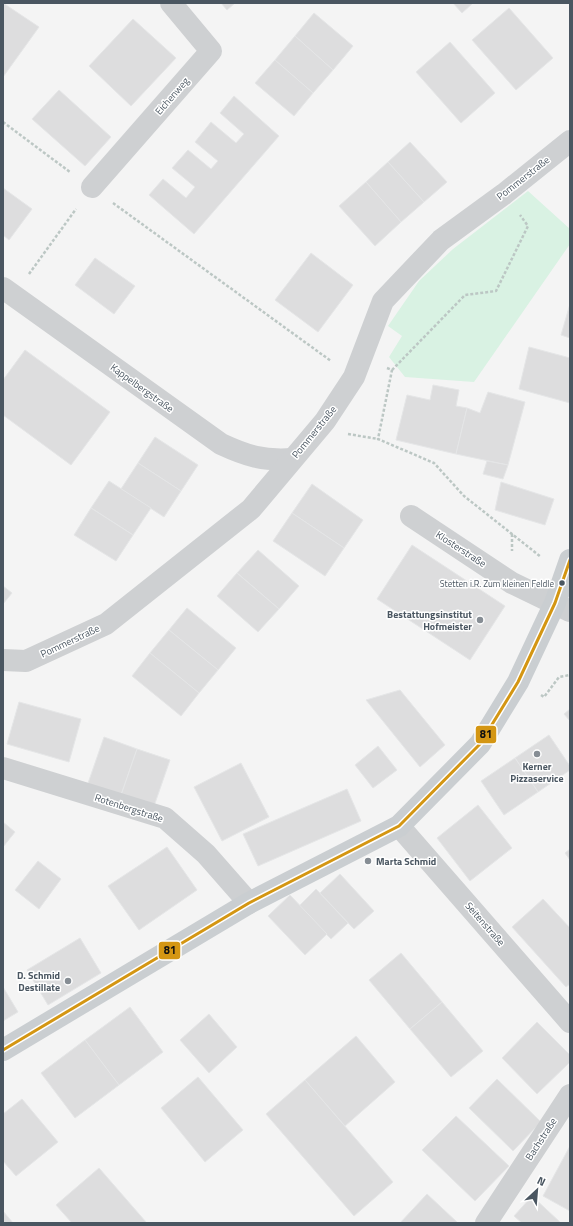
<svg xmlns="http://www.w3.org/2000/svg" width="573" height="1226" font-family="'Titillium Web',sans-serif">
  <rect width="100%" height="100%" fill="#f4f4f4"/>
  <polygon fill="#d9f2e3" points="528,191 570,229 570,244 474,382 405,377 389,357 402,336 388,326 419,281 453,249"/>
  <g fill="#ddddde" stroke="#e5e6e7">
    <polygon points="3,3 39,27 3,77"/>
    <polygon points="221,3 235,3 227,10"/>
    <polygon points="453,3 473,3 462,13"/>
    <polygon points="509,8 553,58 516,90 472,40"/>
    <polygon points="314,13 353,46 333,70 295,36"/>
    <polygon points="133,19 176,58 131,106 89,66"/>
    <polygon points="295,36 333,70 313,93 275,60"/>
    <polygon points="450,42 495,93 461,123 416,72"/>
    <polygon points="275,60 313,93 294,116 255,83"/>
    <polygon points="59,90 111,137 85,166 32,119"/>
    <polygon points="234,96 279,136 194,234 149,195 163,179 186,198 195,187 172,168 188,150 211,169 218,161 195,142 211,122 236,143 244,134 220,113"/>
    <polygon points="410,142 447,182 424,202 388,162"/>
    <polygon points="388,162 424,202 401,222 366,182"/>
    <polygon points="366,182 401,222 375,246 339,206"/>
    <polygon points="3,188 32,209 9,240 3,235"/>
    <polygon points="311,253 353,285 318,332 275,300"/>
    <polygon points="95,258 135,286 114,314 75,285"/>
    <polygon points="570,304 570,338 561,335"/>
    <polygon points="529,347 570,358 570,403 519,389"/>
    <polygon points="25,350 110,412 71,465 3,415 3,380"/>
    <polygon points="433,385 459,390 456,406 467,408 456,454 396,440 407,395 430,400"/>
    <polygon points="488,392 525,402 508,465 456,454 467,408 480,413"/>
    <polygon points="155,437 198,465 181,491 138,463"/>
    <polygon points="487,461 508,465 503,479 483,474"/>
    <polygon points="138,463 181,491 164,517 121,489"/>
    <polygon points="109,481 151,508 133,535 91,508"/>
    <polygon points="501,482 554,499 545,525 495,510"/>
    <polygon points="312,484 363,520 344,548 292,513"/>
    <polygon points="91,508 133,535 116,561 74,535"/>
    <polygon points="292,513 344,548 325,576 273,541"/>
    <polygon points="412,545 505,606 470,660 377,599"/>
    <polygon points="258,550 299,586 279,609 237,573"/>
    <polygon points="237,573 279,609 258,632 217,596"/>
    <polygon points="3,586 12,593 3,604"/>
    <polygon points="187,608 236,648 218,670 169,630"/>
    <polygon points="169,630 218,670 199,693 150,653"/>
    <polygon points="150,653 199,693 181,716 132,676"/>
    <polygon points="400,690 445,745 420,767 366,700"/>
    <polygon points="19,702 81,719 69,762 7,744"/>
    <polygon points="570,709 570,721 564,714"/>
    <polygon points="549,735 570,766 570,770 538,792 515,758"/>
    <polygon points="104,737 137,749 119,801 86,789"/>
    <polygon points="378,746 397,770 373,788 355,765"/>
    <polygon points="137,749 170,760 152,812 119,801"/>
    <polygon points="515,758 538,792 504,815 481,781"/>
    <polygon points="241,763 269,817 222,841 194,787"/>
    <polygon points="347,789 361,821 258,866 243,834"/>
    <polygon points="478,805 512,848 470,881 437,838"/>
    <polygon points="3,822 15,832 3,847"/>
    <polygon points="167,847 197,890 139,930 108,886"/>
    <polygon points="570,849 570,860 565,853"/>
    <polygon points="38,861 61,879 39,909 15,890"/>
    <polygon points="340,874 374,911 354,929 320,893"/>
    <polygon points="316,889 348,923 331,939 299,906"/>
    <polygon points="290,895 327,934 305,955 268,916"/>
    <polygon points="543,899 570,928 570,984 566,987 512,927"/>
    <polygon points="80,938 101,973 48,1005 27,970"/>
    <polygon points="401,953 442,1002 410,1029 369,980"/>
    <polygon points="3,987 18,1012 3,1021"/>
    <polygon points="442,1002 483,1051 451,1077 410,1029"/>
    <polygon points="130,1007 163,1052 119,1085 85,1040"/>
    <polygon points="209,1014 237,1047 209,1073 180,1040"/>
    <polygon points="537,1022 570,1055 570,1062 537,1094 502,1058"/>
    <polygon points="356,1036 395,1082 345,1126 305,1080"/>
    <polygon points="85,1040 119,1085 75,1118 41,1073"/>
    <polygon points="198,1077 243,1130 205,1162 161,1108"/>
    <polygon points="497,1079 541,1122 513,1151 469,1108"/>
    <polygon points="305,1080 393,1182 354,1216 266,1114"/>
    <polygon points="22,1099 58,1142 16,1176 3,1161 3,1114"/>
    <polygon points="456,1116 509,1166 475,1201 422,1150"/>
    <polygon points="570,1146 570,1211 543,1196"/>
    <polygon points="99,1168 146,1222 145,1223 72,1223 56,1205"/>
    <polygon points="427,1194 458,1223 400,1223"/>
    <polygon points="532,1196 561,1223 522,1223 514,1216"/>
    <polygon points="3,1211 13,1223 3,1223"/>
  </g>
  <g fill="none" stroke-linecap="round" stroke-linejoin="round">
    <g stroke="#bcc7c4" stroke-width="2.5" stroke-dasharray="3 2" stroke-linecap="butt">
      <polyline points="3,122 70,172"/>
      <polyline points="113,203 331,361"/>
      <polyline points="29,274 76,209"/>
      <polyline points="387,368 392,370 378,439 434,463 464,496 541,557"/>
      <polyline points="392,370 465,295 496,291 528,226 520,215"/>
      <polyline points="348,434 378,439"/>
      <polyline points="512,534 512,551"/>
      <polyline points="541,695 544,697 559,677 570,675"/>
    </g>
    <g stroke="#ced0d2" stroke-width="22">
      <polyline points="92,187 211,51 171,3"/>
      <path d="M3 288 221 444C247 456 263 461 292 459"/>
      <polyline points="411,516 512,583 570,611"/>
      <polyline points="3,660 26,661 106,624 251,509 325,421 354,377 383,301 441,240 504,194 570,141"/>
      <polyline points="3,768 165,818 206,854 249,903"/>
      <polyline points="399,826 570,1022"/>
      <polyline points="486,1223 570,1095"/>
    </g>
    <polyline stroke="#caced1" stroke-width="22" points="3,1050 249,903 399,826 480,744 518,682 555,603 570,560"/>
    <g stroke="#fff" stroke-width="6">
      <polyline id="bus-1" points="3,1050 249,903 399,826 480,744 518,682 555,603 570,560"/>
    </g>
    <use href="#bus-1" stroke="#d49613" stroke-width="3"/>
  </g>
  <circle fill="#4a5661" stroke="#fff" stroke-width="1.5" cx="562" cy="583" r="3.5"/>
  <g fill="#868d94" stroke="#fff" stroke-width="1.5">
    <circle cx="480" cy="620" r="4"/>
    <circle cx="537" cy="754" r="4"/>
    <circle cx="368" cy="861" r="4"/>
    <circle cx="68" cy="981" r="4"/>
  </g>
  <g text-anchor="middle" dominant-baseline="central" stroke-width="3" stroke-linejoin="round" paint-order="stroke">
    <g font-size="9" fill="#4a5661" stroke="#fff" text-anchor="end">
      <text x="554" y="583">Stetten i.R. Zum kleinen Feldle</text>
    </g>
    <g font-size="10" fill="#4a5661" stroke="#fff">
      <text transform="translate(172 96) rotate(-49)">Eichenweg</text>
      <text transform="translate(523 178) rotate(-38)">Pommerstraße</text>
      <text transform="translate(142 388) rotate(36)">Kappelbergstraße</text>
      <text transform="translate(314 432) rotate(-51)">Pommerstraße</text>
      <text transform="translate(461 549) rotate(33)">Klosterstraße</text>
      <text transform="translate(70 641) rotate(-25)">Pommerstraße</text>
      <text transform="translate(129 808) rotate(18)">Rotenbergstraße</text>
      <text transform="translate(485 924) rotate(49)">Seitenstraße</text>
      <text transform="translate(541 1139) rotate(-57)">Bachstraße</text>
    </g>
    <g font-size="10" font-weight="bold" fill="#4a5661" stroke="#fff" text-anchor="end">
      <text x="472" y="614">Bestattungsinstitut<tspan x="472" dy="12">Hofmeister</tspan></text>
      <text x="537" y="766" text-anchor="middle">Kerner<tspan x="537" dy="12">Pizzaservice</tspan></text>
      <text x="376" y="861" text-anchor="start">Marta Schmid</text>
      <text x="60" y="975">D. Schmid<tspan x="60" dy="12">Destillate</tspan></text>
    </g>
  </g>
  <g stroke="#fff" stroke-width="1.5">
    <rect x="475" y="725" width="22" height="19" rx="4" fill="#d49613"/>
    <rect x="158" y="941" width="23" height="19" rx="4" fill="#d49613"/>
  </g>
  <g font-size="11" text-anchor="middle" font-weight="bold" fill="#111">
    <text x="486" y="738">81</text>
    <text x="170" y="954">81</text>
  </g>
  <rect width="573" height="1226" fill="none" stroke="#4a5661" stroke-width="8"/>
  <g transform="translate(537 1190) rotate(26)" stroke="#ffffff" stroke-width="3" paint-order="stroke">
  <path d="M0-3L7 15L0 10L-7 15Z" fill="#4a5661"/>
  <text y="-6" font-size="11" font-weight="bold" text-anchor="middle" fill="#4a5661">N</text>
  </g>
</svg>
